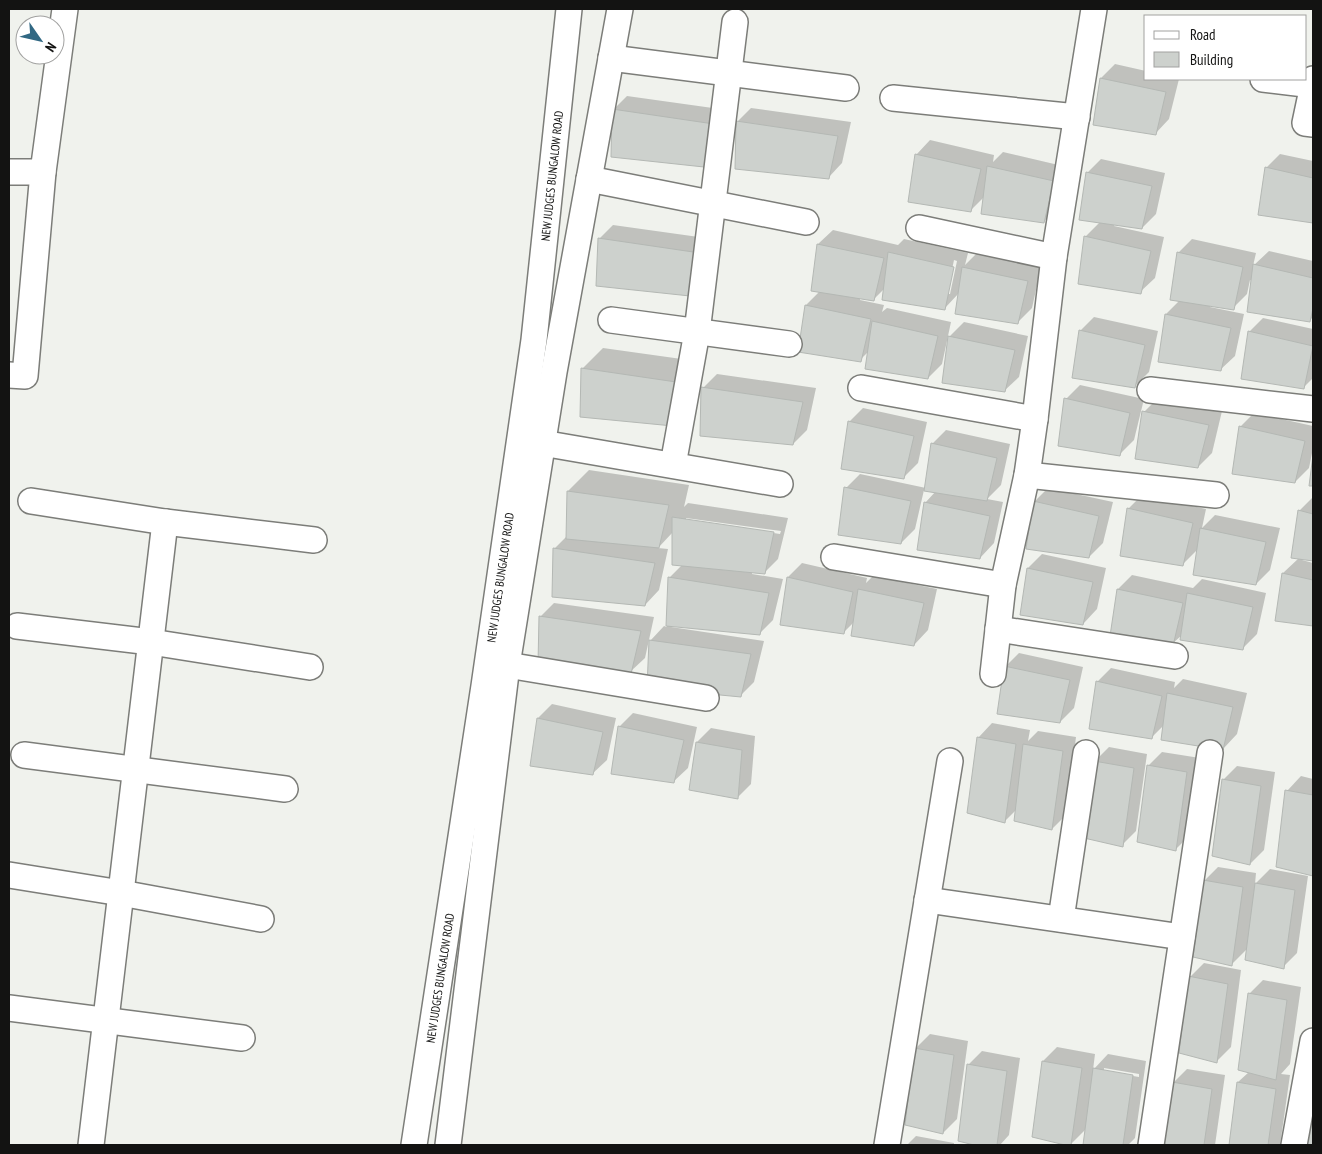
<svg xmlns="http://www.w3.org/2000/svg" width="1322" height="1154" font-family="'PT Sans Narrow',sans-serif">
  <rect width="100%" height="100%" fill="#f0f2ed"/>
  <g fill="#0003" fill-rule="evenodd">
    <polygon points="1115,64 1146,71 1146,79 1179,79 1169,119 1155,134 1094,124 1101,78"/>
    <polygon points="627,96 727,110 718,151 703,165 613,110"/>
    <polygon points="751,108 851,122 842,163 828,178 737,122"/>
    <polygon points="930,140 994,155 993,162 1003,152 1067,167 1058,208 1043,222 984,197 971,210 916,155"/>
    <polygon points="1280,154 1313,161 1313,222 1260,214 1266,168"/>
    <polygon points="1101,159 1165,173 1156,214 1142,228 1115,224 1114,226 1164,237 1155,278 1140,292 1085,237 1100,222 1087,173"/>
    <polygon points="613,225 713,239 704,280 599,239"/>
    <path d="M833 230 898 245 904 239 968 253 965 265 977 253 1041 267 1032 308 1018 322 959 293 945 308 884 289 873 300 860 298V300L884 305 882 312 887 308 951 322 942 364 928 378 868 352 860 360 799 351 806 305 820 291 812 290 818 244ZM954 260 957 261 950 294H947Z"/>
    <polygon points="1192,239 1256,253 1253,266 1269,251 1313,261 1313,317 1310,320 1250,280 1247,294 1233,308 1210,305 1210,307 1244,314 1235,356 1220,370 1166,314 1180,300 1178,253"/>
    <polygon points="1094,317 1158,331 1149,372 1135,386 1080,331"/>
    <polygon points="1263,318 1313,329 1313,378 1304,387 1249,332"/>
    <polygon points="964,322 1028,336 1019,377 1004,391 948,338"/>
    <polygon points="603,348 703,362 694,404 582,369"/>
    <polygon points="717,374 816,388 807,430 793,444 703,388"/>
    <polygon points="1080,385 1144,399 1134,440 1120,454 1066,399"/>
    <polygon points="1158,398 1222,411 1212,453 1198,467 1144,412"/>
    <polygon points="863,408 927,422 918,463 904,477 849,422"/>
    <polygon points="1254,413 1313,426 1313,448 1309,468 1295,482 1240,427"/>
    <polygon points="946,430 1010,444 1001,485 987,499 1003,502 994,543 980,558 925,503 936,491 924,490 915,529 901,543 846,488 860,474 926,488 932,444"/>
    <path d="M589 470 689 485 684 507 688 503 788 518 778 559 764 573 752 572V574L783 579 773 620 759 634 671 625V627L764 641 754 682 740 696 650 641 664 626 667 627 669 578 682 565 673 532 658 548 668 549 659 590 645 605 554 549 567 536 568 491ZM686 518 781 531 780 534 686 520Z"/>
    <polygon points="1048,488 1113,502 1103,543 1089,557 1034,502"/>
    <polygon points="1142,495 1206,509 1202,528 1215,515 1280,528 1270,570 1256,584 1198,549 1183,564 1128,509"/>
    <polygon points="1313,497 1313,560 1303,558 1302,560 1313,563 1313,625 1276,620 1283,573 1299,558 1299,511"/>
    <polygon points="1042,554 1106,568 1097,609 1083,624 1022,614 1028,568"/>
    <polygon points="802,563 867,578 866,583 873,576 937,589 928,630 914,645 854,622 843,633 788,577"/>
    <polygon points="1132,575 1193,588 1202,579 1266,593 1257,634 1243,648 1182,635 1172,644 1111,635 1118,589"/>
    <polygon points="554,603 654,617 645,658 630,672 540,617"/>
    <polygon points="1019,653 1083,667 1074,708 1060,722 1005,667"/>
    <polygon points="1111,668 1175,682 1174,688 1183,679 1247,693 1237,734 1223,749 1164,725 1152,737 1097,682"/>
    <polygon points="552,704 616,718 607,760 592,774 538,718"/>
    <polygon points="633,713 697,727 688,768 673,782 619,727"/>
    <polygon points="992,723 1030,730 1028,741 1038,731 1076,737 1066,815 1052,829 1016,810 1005,821 978,738"/>
    <polygon points="711,728 755,736 751,784 737,798 697,742"/>
    <polygon points="1109,747 1147,754 1136,831 1122,845 1095,761"/>
    <polygon points="1162,752 1200,758 1189,836 1175,850 1148,766"/>
    <polygon points="1237,766 1275,772 1264,850 1250,864 1223,780"/>
    <polygon points="1301,776 1313,779 1313,874 1277,866 1287,791"/>
    <polygon points="1218,867 1256,873 1255,884 1270,869 1308,876 1297,953 1283,967 1248,948 1231,965 1204,881"/>
    <polygon points="1204,963 1241,970 1231,1047 1217,1061 1190,977"/>
    <polygon points="1263,980 1301,987 1290,1064 1281,1074 1290,1075 1280,1145 1230,1145 1238,1082 1249,1072 1249,994"/>
    <polygon points="930,1034 968,1041 957,1119 943,1133 916,1048"/>
    <path d="M1057 1047 1095 1054 1093 1070 1108 1054 1146 1061 1135 1138 1128 1145H1091L1084 1144 1086 1129 1070 1145 1033 1136 1043 1061ZM1104 1068 1139 1074V1077L1104 1071Z"/>
    <polygon points="982,1051 1020,1058 1009,1135 1000,1145 1003,1145 972,1145 973,1144 968,1065"/>
    <polygon points="1187,1069 1225,1075 1215,1145 1165,1145 1173,1083"/>
    <polygon points="916,1136 954,1143 954,1145 907,1145"/>
  </g>
  <g fill="#cdd1cd" stroke="#b4b8b4">
    <polygon points="1100,78 1166,92 1156,135 1093,125"/>
    <polygon points="612,109 714,124 704,167 611,157"/>
    <polygon points="736,121 838,136 829,179 735,169"/>
    <polygon points="915,154 981,169 971,212 908,202"/>
    <polygon points="987,166 1054,181 1044,223 981,214"/>
    <polygon points="1265,167 1313,178 1313,223 1258,215"/>
    <polygon points="1086,172 1152,186 1142,229 1079,220"/>
    <polygon points="1084,236 1151,251 1141,294 1078,284"/>
    <polygon points="598,238 700,253 690,296 596,286"/>
    <polygon points="817,244 884,258 874,301 811,291"/>
    <polygon points="888,252 954,267 945,310 882,300"/>
    <polygon points="1177,252 1243,267 1234,310 1170,300"/>
    <polygon points="1253,264 1313,278 1313,308 1310,322 1247,312"/>
    <polygon points="962,267 1028,281 1018,324 955,314"/>
    <polygon points="805,305 871,319 861,362 798,352"/>
    <polygon points="1165,314 1231,328 1221,371 1158,362"/>
    <polygon points="872,321 938,336 928,379 865,369"/>
    <polygon points="1079,330 1145,345 1135,388 1072,378"/>
    <polygon points="1248,331 1313,346 1304,389 1241,379"/>
    <polygon points="948,336 1015,350 1005,392 942,383"/>
    <polygon points="581,368 683,383 673,426 580,417"/>
    <polygon points="701,387 803,402 793,445 700,436"/>
    <polygon points="1064,398 1130,413 1120,456 1058,446"/>
    <polygon points="1142,411 1209,425 1198,468 1135,459"/>
    <polygon points="848,421 914,436 904,479 841,469"/>
    <polygon points="1239,426 1305,441 1295,483 1232,474"/>
    <polygon points="931,443 997,458 987,501 924,491"/>
    <polygon points="1313,455 1313,486 1309,486"/>
    <polygon points="844,487 911,501 901,544 838,535"/>
    <polygon points="567,491 669,505 659,548 566,539"/>
    <polygon points="1033,501 1099,516 1089,558 1026,549"/>
    <polygon points="924,502 990,516 980,559 917,550"/>
    <polygon points="1127,508 1193,523 1183,566 1120,556"/>
    <polygon points="1298,510 1313,514 1313,561 1291,558"/>
    <polygon points="672,517 774,532 765,574 672,565"/>
    <polygon points="1200,528 1266,542 1256,585 1193,575"/>
    <polygon points="553,548 655,563 645,606 552,597"/>
    <polygon points="1027,568 1093,582 1083,625 1020,615"/>
    <polygon points="1282,573 1313,580 1313,626 1275,621"/>
    <polygon points="668,577 769,593 760,635 666,626"/>
    <polygon points="787,577 853,592 844,634 780,625"/>
    <polygon points="858,589 924,603 914,646 851,636"/>
    <polygon points="1117,589 1183,603 1173,646 1110,636"/>
    <polygon points="1187,593 1253,607 1243,650 1180,640"/>
    <polygon points="539,616 641,631 631,674 538,664"/>
    <polygon points="649,640 751,654 741,697 647,688"/>
    <polygon points="1004,666 1070,680 1060,723 997,714"/>
    <polygon points="1096,681 1162,696 1152,739 1089,729"/>
    <polygon points="1167,693 1233,707 1223,750 1161,740"/>
    <polygon points="537,718 603,732 593,775 530,766"/>
    <polygon points="618,726 684,740 674,783 611,774"/>
    <polygon points="977,737 1016,744 1005,823 967,813"/>
    <polygon points="696,742 742,750 738,799 689,790"/>
    <polygon points="1023,744 1063,751 1052,830 1014,821"/>
    <polygon points="1094,761 1134,768 1123,847 1084,838"/>
    <polygon points="1147,765 1187,772 1176,851 1137,842"/>
    <polygon points="1222,779 1261,786 1250,865 1212,856"/>
    <polygon points="1285,790 1313,795 1313,876 1276,867"/>
    <polygon points="1203,880 1243,887 1232,966 1193,957"/>
    <polygon points="1255,883 1295,890 1284,969 1245,960"/>
    <polygon points="1188,976 1228,984 1217,1063 1179,1053"/>
    <polygon points="1248,993 1287,1000 1276,1080 1238,1070"/>
    <polygon points="914,1048 954,1055 943,1134 905,1125"/>
    <polygon points="1042,1061 1082,1068 1071,1145 1065,1145 1032,1137"/>
    <polygon points="967,1064 1007,1071 997,1145 974,1145 958,1141"/>
    <polygon points="1093,1068 1133,1075 1123,1145 1083,1145"/>
    <polygon points="1313,1078 1313,1145 1305,1145"/>
    <polygon points="1172,1082 1212,1089 1204,1145 1164,1145"/>
    <polygon points="1237,1082 1276,1089 1268,1145 1229,1145"/>
  </g>
  <g fill="none" stroke-linecap="round" stroke-linejoin="round">
    <g stroke="#7c7d79" stroke-width="28">
      <g id="minor">
        <polyline points="611,58 846,88"/>
        <polyline points="1263,79 1313,85 1313,79"/>
        <polyline points="1313,85 1305,123 1313,124"/>
        <polyline points="893,98 1077,117"/>
        <polyline points="9,172 43,172"/>
        <polyline points="589,179 806,222"/>
        <polyline points="919,228 1054,257"/>
        <polyline points="611,320 789,344"/>
        <polyline points="9,375 25,376 43,172 65,9"/>
        <polyline points="861,388 1035,419"/>
        <polyline points="1150,390 1313,409"/>
        <polyline points="542,443 780,484"/>
        <polyline points="673,465 697,332 735,22"/>
        <polyline points="1027,475 1216,495"/>
        <polyline points="31,501 165,522 314,540"/>
        <polyline points="834,557 1003,585"/>
        <polyline points="17,626 151,642 310,667"/>
        <polyline points="998,629 1175,656"/>
        <polyline points="507,665 706,698"/>
        <polyline points="993,674 1003,585 1027,475 1035,419 1054,257 1094,9"/>
        <polyline points="24,755 285,789"/>
        <polyline points="9,875 121,893 261,919"/>
        <polyline points="927,900 1182,937"/>
        <polyline points="1061,919 1086,753"/>
        <polyline points="9,1008 242,1038"/>
        <polyline points="91,1145 165,522"/>
        <path id="s1" d="M414 1145 484 686 534 340 569 9"/>
        <polyline points="448,1145 507,665 554,372 620,9"/>
        <polyline points="887,1145 950,761"/>
        <polyline points="1151,1145 1210,753"/>
        <polyline points="1294,1145 1313,1041"/>
      </g>
    </g>
    <use href="#minor" stroke="#fff" stroke-width="25"/>
  </g>
  <g text-anchor="middle" dominant-baseline="central" stroke-width="4" stroke-linejoin="round" paint-order="stroke">
    <g font-size="12" fill="#131312" stroke="#fff">
      <text stroke="none"><textPath href="#s1" startOffset="979">NEW JUDGES BUNGALOW ROAD</textPath></text>
      <text stroke="none"><textPath href="#s1" startOffset="574">NEW JUDGES BUNGALOW ROAD</textPath></text>
      <text stroke="none"><textPath href="#s1" startOffset="169">NEW JUDGES BUNGALOW ROAD</textPath></text>
    </g>
  </g>
  <rect width="1322" height="1154" fill="none" stroke="#131312" stroke-width="20"/>
  <rect x="1144" y="15" width="162" height="65" fill="#ffffff" stroke="#a1a1a0"/>
  <rect x="1154" y="31" width="25" height="8" fill="#ffffff" stroke="#a1a1a0"/>
  <text x="1190" y="40" font-size="15" fill="#131312">Road</text>
  <rect x="1154" y="52" width="25" height="15" fill="#cdd1cd" stroke="#a1a1a0"/>
  <text x="1190" y="65" font-size="15" fill="#131312">Building</text>
  <g transform="translate(40 40) rotate(124)"><circle r="24" fill="#ffffff" stroke="#a1a1a0"/>
  <path d="M0-4L9 19L0 12L-9 19Z" fill="#316883"/>
  <text y="-8" font-size="14" font-weight="bold" text-anchor="middle" fill="#131312">N</text>
  </g>
</svg>
